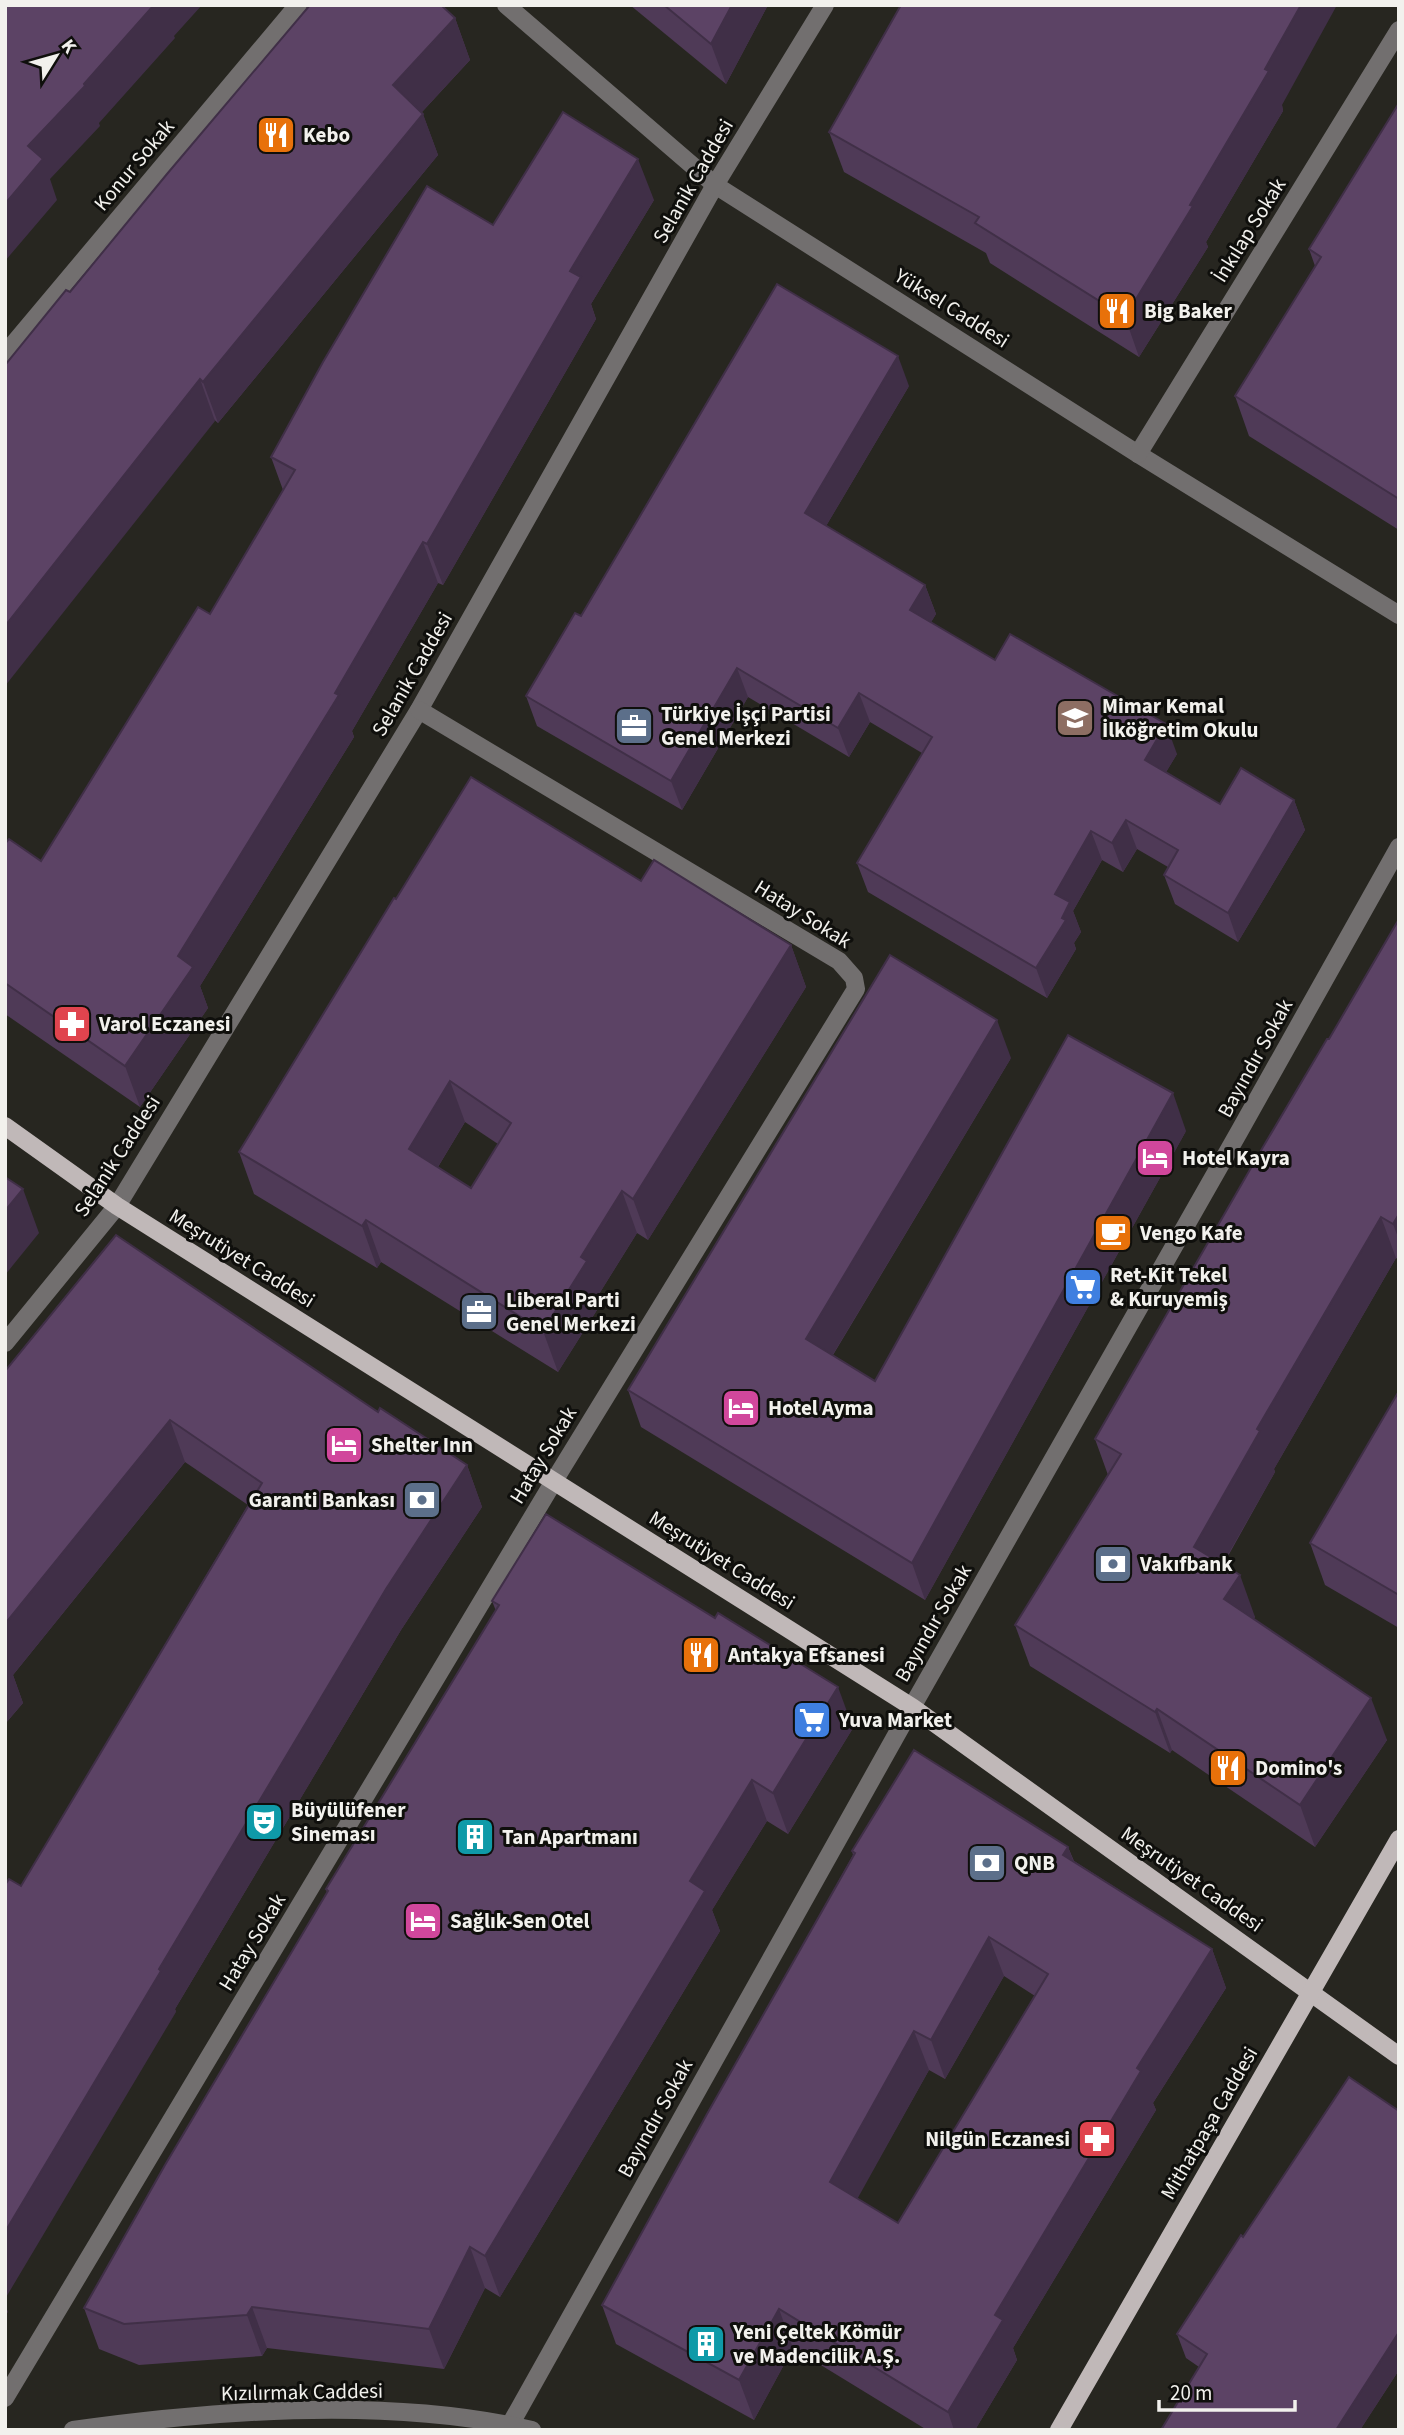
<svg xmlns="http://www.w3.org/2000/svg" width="1404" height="2435" font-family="'Source Sans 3',sans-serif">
  <rect width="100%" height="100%" fill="#272620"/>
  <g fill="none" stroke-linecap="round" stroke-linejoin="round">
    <g stroke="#726f6f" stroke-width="18">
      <polyline points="506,5 715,185 1138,454 1399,615"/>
      <polyline points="5,354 298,5"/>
      <polyline points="1138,454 1399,30"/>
      <polyline points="5,1343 117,1206 419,710 715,185 825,5"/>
      <polyline points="5,2398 554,1481 856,989 854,978 839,961 419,710"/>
      <polyline points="510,2425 912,1707 1239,1132 1399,847"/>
      <path d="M73 2430C215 2410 392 2397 532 2430"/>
    </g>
    <g stroke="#c0b8b8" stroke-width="18">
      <polyline points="5,1126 117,1206 912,1707 1399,2056"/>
      <polyline points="1059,2430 1399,1839"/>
    </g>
  </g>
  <g fill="#4f3a57" fill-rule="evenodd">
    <polygon points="630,5 768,5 726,84"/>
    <polygon points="455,18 470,60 422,112 438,155 218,423 70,292"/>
    <polygon points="1399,103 1399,530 1249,436 1235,396 1315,266 1309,249"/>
    <polygon points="1282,105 1283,111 1206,242 1208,247 1139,357 990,263 986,253 844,172 829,132"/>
    <polygon points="654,200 591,304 596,319 443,585 438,583 352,731 354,737 200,986 208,1008 140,1107 5,1014 5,844 41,861 210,614 283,490 271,457 493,225"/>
    <polygon points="909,386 826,526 925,585 936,614 931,622 995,660 1177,754 1166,772 1220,804 1294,800 1305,830 1238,942 1175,904 1164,875 1168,867 1137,849 1123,872 1102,860 1073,911 1081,932 1074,943 1076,949 1047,998 868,892 857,863 922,753 870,722 849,757 748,697 682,810 537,726 526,696 581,616"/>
    <path d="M641 881 791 945 806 987 648 1240 637 1233 599 1294 602 1302 558 1372 381 1262 377 1268 254 1194 239 1152 396 899ZM465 1122 498 1144 471 1188 438 1167Z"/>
    <polygon points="1399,919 1399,1260 1396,1258 1274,1469 1275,1472 1223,1565 1255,1617 1253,1619 1387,1740 1315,1847 1172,1750 1170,1753 1030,1666 1015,1625 1108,1475 1095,1439"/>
    <polygon points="1011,1058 833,1355 875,1381 1186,1131 925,1600 641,1427 628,1390"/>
    <polygon points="5,1371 378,1412 467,1465 482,1507 401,1630 175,2009 176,2012 21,1886 248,1505 185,1462 13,1675 23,1703 5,1724"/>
    <polygon points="1399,1391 1399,1628 1325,1585 1310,1543"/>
    <polygon points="492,1601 853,1728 788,1834 767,1821 712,1910 720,1931 500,2297 485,2288 444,2369 267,2348 262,2356 139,2365 99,2349 84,2308 327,1893 326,1889 496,1611"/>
    <path d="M1068 1847 1074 1861 1212 1949 1226 1988 1153 2103 1156 2110 1013 2348 1017 2360 975 2430H927L793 2348 754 2420 616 2344 602 2305 853 1855 852 1851ZM1004 1976 1035 1996 898 2223 857 2198 929 2070 945 2079Z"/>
    <polygon points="1399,2111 1399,2370 1360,2430 1199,2367 1186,2358 1177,2334 1243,2237"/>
  </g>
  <g fill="#402f47">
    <polygon points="154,5 202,5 174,36 175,38 99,123 100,126 50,179 57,200 5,261 5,204 28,146"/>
    <polygon points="732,5 768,5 726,84 711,44"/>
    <polygon points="1301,5 1337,5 1282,105 1283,111 1206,242 1208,247 1139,357 1125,317 1190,205"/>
    <polygon points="455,18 470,60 408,127 393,85"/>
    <polygon points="423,114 438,155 218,423 203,382"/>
    <polygon points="638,159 654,200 591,304 596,319 443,585 427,544 570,271"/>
    <polygon points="898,356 909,386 816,543 805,513"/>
    <polygon points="200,379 215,421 5,686 5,626"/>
    <polygon points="423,542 438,583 352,731 354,737 200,986 208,1008 140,1107 125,1066 178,956 335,693"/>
    <polygon points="925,585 936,614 921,639 910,610"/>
    <polygon points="737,668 748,697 682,810 671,781"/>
    <polygon points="859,693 870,722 849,757 838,728"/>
    <polygon points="1166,724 1177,754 1156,789 1145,760"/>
    <polygon points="1294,800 1305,830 1238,942 1228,913"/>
    <polygon points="1126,820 1137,849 1123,872 1112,843"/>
    <polygon points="1091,831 1102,860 1073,911 1081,932 1074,943 1076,949 1047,998 1036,968 1055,894"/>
    <polygon points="791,945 806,987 648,1240 633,1199"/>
    <polygon points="997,1020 1011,1058 820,1376 806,1339"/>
    <polygon points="450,1081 465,1122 424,1190 409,1149"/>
    <polygon points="1173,1093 1186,1131 925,1600 912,1563"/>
    <polygon points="23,1189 39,1233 5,1275 5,1211"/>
    <polygon points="622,1191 637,1233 599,1294 602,1302 558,1372 543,1331 581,1257"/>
    <polygon points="1399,1214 1399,1240 1393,1224"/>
    <polygon points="1381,1217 1396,1258 1274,1469 1275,1472 1209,1588 1194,1547 1257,1429"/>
    <polygon points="366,1220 381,1262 377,1268 362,1226"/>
    <polygon points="170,1420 185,1462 13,1675 23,1703 5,1724 5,1624"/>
    <polygon points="467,1465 482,1507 401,1630 175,2009 176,2012 5,2299 5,2232 159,1969 386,1589"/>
    <polygon points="1240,1575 1255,1617 1240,1641 1224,1599"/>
    <polygon points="838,1687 853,1728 788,1834 773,1793"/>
    <polygon points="1371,1698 1387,1740 1315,1847 1300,1805"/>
    <polygon points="1157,1709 1172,1750 1170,1753 1155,1712"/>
    <polygon points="752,1780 767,1821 712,1910 720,1931 500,2297 485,2256 690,1881"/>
    <polygon points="1068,1847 1083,1886 1063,1855"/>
    <polygon points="989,1937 1004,1976 945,2079 931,2040"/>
    <polygon points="1212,1949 1226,1988 1153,2103 1156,2110 1013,2348 1017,2360 975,2430 954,2430 948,2412 995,2315 1137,2068"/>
    <polygon points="914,2031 929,2070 845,2221 830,2182"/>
    <polygon points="470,2247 485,2288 444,2369 429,2329"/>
    <polygon points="5,2304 8,2312 5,2316"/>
    <polygon points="252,2307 267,2348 262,2356 247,2315"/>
    <polygon points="779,2309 793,2348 754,2420 739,2380"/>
    <polygon points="1399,2332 1399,2370 1360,2430 1336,2430"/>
  </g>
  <g fill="#5c4365" stroke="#402f47" stroke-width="2" fill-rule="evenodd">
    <polygon points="5,5 154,5 84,84 85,86 28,146 43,159 5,204"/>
    <polygon points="310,5 441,5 455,18 393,85 423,114 203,382 200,379 5,626 5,365 66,290 70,292 167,174"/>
    <polygon points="664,5 732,5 711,44"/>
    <polygon points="901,5 1301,5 1265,69 1269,71 1190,205 1193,206 1125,317 975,223 979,217 829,132"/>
    <polygon points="1399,103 1399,499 1235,396 1321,257 1309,249"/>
    <polygon points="563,112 638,159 570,271 581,277 427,544 423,542 335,693 339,695 178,956 193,967 125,1066 5,983 5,844 9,839 41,861 198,607 210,614 295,470 271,457 323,362 427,186 493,225"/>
    <polygon points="777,284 898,356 805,513 925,585 910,610 995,660 1010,634 1166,724 1145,760 1220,804 1241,768 1294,800 1228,913 1164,875 1178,850 1126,820 1112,843 1091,831 1055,894 1070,902 1062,918 1066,920 1036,968 857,863 932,737 859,693 838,728 737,668 671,781 526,696 575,613 581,616"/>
    <path d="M471 777 641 881 654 860 791 945 633 1199 622 1191 581 1257 587 1261 543 1331 366 1220 362 1226 239 1152 394 898 396 899ZM450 1081 511 1123 471 1188 409 1149Z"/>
    <polygon points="1399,919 1399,1214 1393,1224 1381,1217 1257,1429 1260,1431 1194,1547 1240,1575 1224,1599 1371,1698 1300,1805 1157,1709 1155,1712 1015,1625 1121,1454 1095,1439 1263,1147 1327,1039 1329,1039"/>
    <polygon points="890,955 997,1020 806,1339 875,1381 1068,1035 1173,1093 912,1563 628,1390"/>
    <polygon points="5,1177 23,1189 5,1211"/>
    <polygon points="116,1235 378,1412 380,1408 467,1465 386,1589 159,1969 161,1971 5,2232 5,1885 9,1879 21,1886 262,1483 170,1420 5,1624 5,1371"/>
    <polygon points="1399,1391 1399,1595 1310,1543"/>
    <polygon points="546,1514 715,1618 718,1613 838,1687 773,1793 752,1780 690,1881 705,1891 485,2256 470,2247 429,2329 252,2307 247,2315 124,2324 84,2308 165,2165 328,1891 326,1889 499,1605 492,1601"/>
    <path d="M914 1750 1068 1847 1063 1855 1212 1949 1137 2068 1141 2071 995 2315 1003 2320 948 2412 779 2309 739 2380 602 2305 707 2114 855 1853 852 1851ZM989 1937 1048 1974 898 2223 830 2182 914 2031 931 2040Z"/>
    <polygon points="1349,2077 1399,2111 1399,2332 1336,2430 1161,2430 1207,2354 1177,2334 1241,2235 1243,2237"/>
  </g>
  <defs>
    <g id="restaurant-square" transform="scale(2.0125)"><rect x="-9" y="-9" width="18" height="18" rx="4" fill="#e8710a" stroke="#0f0f0c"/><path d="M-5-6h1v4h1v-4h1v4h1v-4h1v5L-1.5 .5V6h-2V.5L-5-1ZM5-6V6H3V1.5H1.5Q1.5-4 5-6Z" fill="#fff"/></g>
    <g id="school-square" transform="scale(2.0125)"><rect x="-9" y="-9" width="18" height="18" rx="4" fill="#8d6e63" stroke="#0f0f0c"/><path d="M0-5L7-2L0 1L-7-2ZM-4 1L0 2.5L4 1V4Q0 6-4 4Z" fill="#fff"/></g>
    <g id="office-square" transform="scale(2.0125)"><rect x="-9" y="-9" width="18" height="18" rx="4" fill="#5c6f8a" stroke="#0f0f0c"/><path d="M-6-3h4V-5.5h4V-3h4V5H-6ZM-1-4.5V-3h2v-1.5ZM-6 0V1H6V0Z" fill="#fff"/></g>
    <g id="pharmacy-square" transform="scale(2.0125)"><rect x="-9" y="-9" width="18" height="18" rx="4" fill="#e0444e" stroke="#0f0f0c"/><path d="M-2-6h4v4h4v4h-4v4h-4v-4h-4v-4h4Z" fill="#fff"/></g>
    <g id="hotel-square" transform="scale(2.0125)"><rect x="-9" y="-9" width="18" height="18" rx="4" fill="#d1479c" stroke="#0f0f0c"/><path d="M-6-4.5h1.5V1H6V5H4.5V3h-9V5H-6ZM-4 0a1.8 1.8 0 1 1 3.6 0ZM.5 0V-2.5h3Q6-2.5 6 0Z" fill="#fff"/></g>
    <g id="cafe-square" transform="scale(2.0125)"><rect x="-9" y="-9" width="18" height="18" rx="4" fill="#e8710a" stroke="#0f0f0c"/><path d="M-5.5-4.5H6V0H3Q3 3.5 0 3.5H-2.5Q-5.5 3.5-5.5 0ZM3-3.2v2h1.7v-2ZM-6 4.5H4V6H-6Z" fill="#fff"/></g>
    <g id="supermarket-square" transform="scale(2.0125)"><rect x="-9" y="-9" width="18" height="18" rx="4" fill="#3f7fe0" stroke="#0f0f0c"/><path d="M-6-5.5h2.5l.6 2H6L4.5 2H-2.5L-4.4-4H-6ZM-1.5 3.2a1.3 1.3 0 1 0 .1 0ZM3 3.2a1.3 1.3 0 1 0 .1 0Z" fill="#fff"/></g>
    <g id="bank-square" transform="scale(2.0125)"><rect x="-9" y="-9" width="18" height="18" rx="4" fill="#5c6f8a" stroke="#0f0f0c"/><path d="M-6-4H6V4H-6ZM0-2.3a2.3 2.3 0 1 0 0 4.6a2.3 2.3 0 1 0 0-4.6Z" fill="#fff"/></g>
    <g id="theatre-square" transform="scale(2.0125)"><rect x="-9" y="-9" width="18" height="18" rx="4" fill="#0f9aa8" stroke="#0f0f0c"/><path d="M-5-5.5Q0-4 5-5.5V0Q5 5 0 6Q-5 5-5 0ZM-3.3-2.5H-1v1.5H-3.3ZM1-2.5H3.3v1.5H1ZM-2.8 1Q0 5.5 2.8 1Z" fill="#fff"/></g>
    <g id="building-square" transform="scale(2.0125)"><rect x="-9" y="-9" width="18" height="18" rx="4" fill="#0f9aa8" stroke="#0f0f0c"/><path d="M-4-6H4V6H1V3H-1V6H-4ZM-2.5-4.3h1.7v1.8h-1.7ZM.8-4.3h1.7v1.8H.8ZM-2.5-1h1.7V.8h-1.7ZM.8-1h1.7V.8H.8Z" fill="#fff"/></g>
  </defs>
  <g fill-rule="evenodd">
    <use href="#restaurant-square" x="276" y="135"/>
    <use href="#restaurant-square" x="1117" y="311"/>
    <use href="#school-square" x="1075" y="718"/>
    <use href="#office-square" x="634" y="726"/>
    <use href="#pharmacy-square" x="72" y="1024"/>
    <use href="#hotel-square" x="1155" y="1158"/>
    <use href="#cafe-square" x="1113" y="1233"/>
    <use href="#supermarket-square" x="1083" y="1287"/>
    <use href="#office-square" x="479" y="1312"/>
    <use href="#hotel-square" x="741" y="1408"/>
    <use href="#hotel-square" x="344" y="1445"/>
    <use href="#bank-square" x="422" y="1500"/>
    <use href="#bank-square" x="1113" y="1564"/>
    <use href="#restaurant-square" x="701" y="1655"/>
    <use href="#supermarket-square" x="812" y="1720"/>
    <use href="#restaurant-square" x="1228" y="1768"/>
    <use href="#theatre-square" x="264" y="1822"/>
    <use href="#building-square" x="475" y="1837"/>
    <use href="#bank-square" x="987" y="1863"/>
    <use href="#hotel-square" x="423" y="1921"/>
    <use href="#pharmacy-square" x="1097" y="2139"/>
    <use href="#building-square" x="706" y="2344"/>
  </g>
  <g text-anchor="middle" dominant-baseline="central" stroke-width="6" stroke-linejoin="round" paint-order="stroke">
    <g font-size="21" font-weight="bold" fill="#f2f1ed" stroke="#0f0f0c" text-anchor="start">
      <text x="303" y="135">Kebo</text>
      <text x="1144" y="311">Big Baker</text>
      <text x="1102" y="706">Mimar Kemal<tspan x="1102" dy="24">İlköğretim Okulu</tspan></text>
      <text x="661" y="714">Türkiye İşçi Partisi<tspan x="661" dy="24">Genel Merkezi</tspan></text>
      <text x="99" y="1024">Varol Eczanesi</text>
      <text x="1182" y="1158">Hotel Kayra</text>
      <text x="1140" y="1233">Vengo Kafe</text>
      <text x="1110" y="1275">Ret-Kit Tekel<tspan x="1110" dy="24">&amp; Kuruyemiş</tspan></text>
      <text x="506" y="1300">Liberal Parti<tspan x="506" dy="24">Genel Merkezi</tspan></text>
      <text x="768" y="1408">Hotel Ayma</text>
      <text x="371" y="1445">Shelter Inn</text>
      <text x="395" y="1500" text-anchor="end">Garanti Bankası</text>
      <text x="1140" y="1564">Vakıfbank</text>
      <text x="728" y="1655">Antakya Efsanesi</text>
      <text x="839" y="1720">Yuva Market</text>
      <text x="1255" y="1768">Domino's</text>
      <text x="291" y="1810">Büyülüfener<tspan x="291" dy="24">Sineması</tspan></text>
      <text x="502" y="1837">Tan Apartmanı</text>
      <text x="1014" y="1863">QNB</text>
      <text x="450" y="1921">Sağlık-Sen Otel</text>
      <text x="1070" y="2139" text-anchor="end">Nilgün Eczanesi</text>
      <text x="733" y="2332">Yeni Çeltek Kömür<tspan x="733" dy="24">ve Madencilik A.Ş.</tspan></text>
    </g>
    <g font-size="21" fill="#f2f1ed" stroke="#0f0f0c">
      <text transform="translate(134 165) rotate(-50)">Konur Sokak</text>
      <text transform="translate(693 181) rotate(-60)">Selanik Caddesi</text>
      <text transform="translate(1249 230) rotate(-58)">İnkılap Sokak</text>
      <text transform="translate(952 308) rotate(32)">Yüksel Caddesi</text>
      <text transform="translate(412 674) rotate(-60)">Selanik Caddesi</text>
      <text transform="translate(803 914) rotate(32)">Hatay Sokak</text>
      <text transform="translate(1255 1058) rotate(-61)">Bayındır Sokak</text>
      <text transform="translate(117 1156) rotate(-57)">Selanik Caddesi</text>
      <text transform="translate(242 1258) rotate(32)">Meşrutiyet Caddesi</text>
      <text transform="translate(543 1455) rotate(-59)">Hatay Sokak</text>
      <text transform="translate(722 1560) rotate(32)">Meşrutiyet Caddesi</text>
      <text transform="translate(933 1623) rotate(-60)">Bayındır Sokak</text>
      <text transform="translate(1192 1879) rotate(35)">Meşrutiyet Caddesi</text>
      <text transform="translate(252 1942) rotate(-59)">Hatay Sokak</text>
      <text transform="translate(655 2118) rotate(-61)">Bayındır Sokak</text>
      <text transform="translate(1209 2123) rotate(-60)">Mithatpaşa Caddesi</text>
      <text transform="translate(302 2392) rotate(-1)">Kızılırmak Caddesi</text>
    </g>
  </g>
  <rect width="1404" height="2435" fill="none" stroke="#f2f1ed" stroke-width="14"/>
  <g transform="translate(56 56) rotate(53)" stroke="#0f0f0c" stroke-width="5" paint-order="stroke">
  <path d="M0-5L12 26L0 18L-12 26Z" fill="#f2f1ed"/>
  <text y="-10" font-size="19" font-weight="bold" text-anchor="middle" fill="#f2f1ed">K</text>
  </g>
  <path d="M1159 2400v10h136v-10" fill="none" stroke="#f2f1ed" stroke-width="3.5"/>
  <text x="1170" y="2400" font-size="21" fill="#f2f1ed" stroke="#0f0f0c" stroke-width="5" paint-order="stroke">20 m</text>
</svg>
